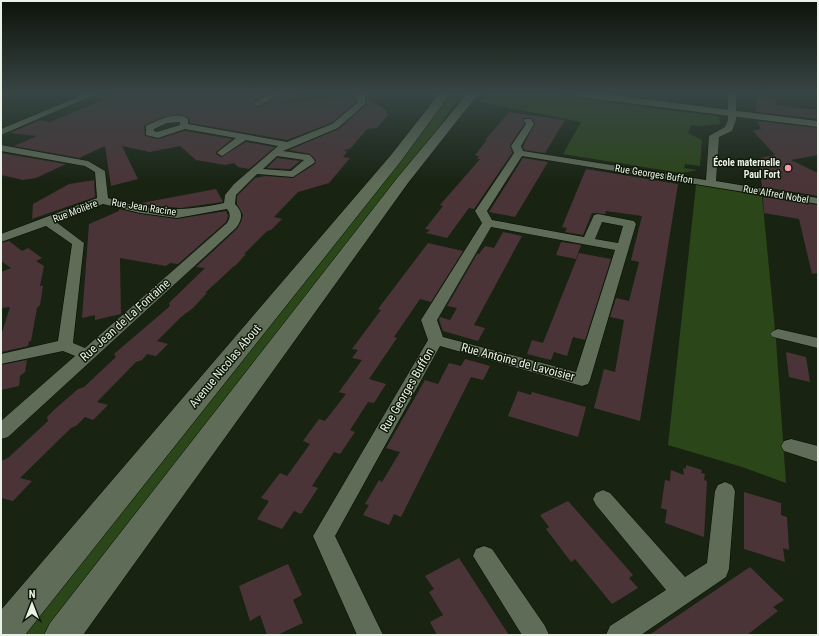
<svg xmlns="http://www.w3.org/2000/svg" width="819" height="636" font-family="'Roboto Condensed',sans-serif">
  <rect width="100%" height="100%" fill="#182312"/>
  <g fill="#2b4619">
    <polygon points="451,94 461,94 439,127 44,635 25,635"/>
    <polygon points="488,94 545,94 715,116 719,118 720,124 702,126 691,125 688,133 702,140 700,166 685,164 684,168 698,170 681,173 563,154 581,122 481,102"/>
    <polygon points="696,185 762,196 776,340 786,483 742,467 668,445"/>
  </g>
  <g fill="#4b3438">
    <polygon points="117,94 267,94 251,104 259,107 281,94 303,94 281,103 356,97 356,102 331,123 287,140 190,123 189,118 179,114 161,118 144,126 145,136 158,139 185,131 232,139 216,152 216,154 221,157 246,142 275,147 249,169 238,167 234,163 225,165 196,160 180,146 150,152 122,146 138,179 111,186 105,146 79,158 14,146 37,136 10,133 40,120 50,122"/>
    <polygon points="366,98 388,111 385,112 389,114 377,128 367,129 350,149 344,150 347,152 343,157 350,158 329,183 298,192 274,217 282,219 271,230 267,231 244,254 246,254 236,265 233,267 205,293 207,293 193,308 181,317 157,341 168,344 156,356 147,354 142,360 136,362 97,402 108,405 93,420 85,417 76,426 71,428 20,478 32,481 13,501 1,498 1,461 8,458 48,421 47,417 55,409 78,389 84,387 116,357 114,354 170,306 169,303 205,268 196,267 237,229 241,222 243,215 237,204 237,196 255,178 265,176 293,178 315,164 316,160 310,154 289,150 339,129 366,105"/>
    <polygon points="757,98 776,100 776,105 818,110 818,119 756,112"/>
    <polygon points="509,112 565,120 545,153 524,150 523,146 535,123 531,118 524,118 524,124 510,145 512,153 474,209 469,208 447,238 426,233 430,230 425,229 443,206 440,205 480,159 477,159 479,156 475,155 487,140 485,140"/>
    <polygon points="757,121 818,128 818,155 791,160 818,173 818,196 762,187 759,158 775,155 753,131 761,129"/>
    <polygon points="1,153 66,164 36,178 23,180 1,175"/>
    <polygon points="277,158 300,161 290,169 267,168"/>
    <polygon points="523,158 548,162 515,217 489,212"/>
    <polygon points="586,169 678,184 640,421 594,408 604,369 615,372 624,320 610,317 616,298 629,301 639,262 631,260 642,216 606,211 605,214 592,213 583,235 565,232 567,228 562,227"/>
    <polygon points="94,180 95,197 32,219 33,204 69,184"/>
    <polygon points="216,189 223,202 180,208 136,204"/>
    <polygon points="763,197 818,205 818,273 812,274 799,219 764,213"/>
    <polygon points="119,209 140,214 177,219 226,211 228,216 226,222 178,264 170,263 166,266 120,258 121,314 95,320 95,315 82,318 89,224 119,211"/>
    <polygon points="503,232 522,236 474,325 485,328 478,341 443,331 439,320 440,317 450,320 457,308 447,306 477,254 479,254 485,246 494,248"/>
    <polygon points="9,241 22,251 28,248 42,258 36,261 44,266 40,286 43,286 40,305 37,308 31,341 29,341 28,346 1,352 1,336 10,307 1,308 1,272 11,268 1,261 1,243"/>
    <polygon points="561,242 581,245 576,259 556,255"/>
    <polygon points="428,243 463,251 431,302 420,299 394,337 397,338 369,379 386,384 374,403 368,402 350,430 355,432 340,454 334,452 312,486 318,488 301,514 294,511 282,529 257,519 269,501 261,498 280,473 287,476 310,444 303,441 319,419 325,421 346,394 339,392 362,360 352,358 358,350 352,349 381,310 378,309"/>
    <polygon points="579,253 611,259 585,340 573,337 567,356 554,352 551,360 527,354 532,340 543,343"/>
    <polygon points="786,352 806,357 810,382 789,377"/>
    <polygon points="465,359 490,366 483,380 471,377 401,517 394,514 389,525 363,515 369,505 365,504 379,480 382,482 400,452 386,448 425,380 438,384 449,363 461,366"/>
    <polygon points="27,360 25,372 20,376 19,386 1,390 1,365"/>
    <polygon points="518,391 531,395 532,392 586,407 578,437 508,416"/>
    <polygon points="686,465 702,470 701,473 705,474 704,480 707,481 704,537 665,523 667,510 661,508 665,480 670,481 671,470 684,475 683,468 686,469"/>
    <polygon points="744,492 781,503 781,515 787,517 789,550 783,548 785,562 744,549"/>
    <polygon points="568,501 633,575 629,578 638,588 612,604 575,559 571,562 546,529 549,527 540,515"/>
    <polygon points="459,558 501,623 509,635 437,635 430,622 443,615 429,592 434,589 425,576"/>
    <polygon points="288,564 302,595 293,600 303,623 277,635 267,635 260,615 250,621 239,586"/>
    <polygon points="750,567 784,600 773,607 778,611 747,635 649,635"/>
  </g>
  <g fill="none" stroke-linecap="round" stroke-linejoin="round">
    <g stroke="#040c01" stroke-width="1">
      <g id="minor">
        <polygon points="85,94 96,94 1,135 1,129"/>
        <polygon points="270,94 280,94 259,106 252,104"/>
        <path d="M356 94H365V104L338 128 283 151 310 155 315 161 314 163 293 177 257 174 236 195 235 204C243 212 243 218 236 228L8 437 1 439V421L75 356 63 351 1 364V354L58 341 72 244 46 226 1 242V234L97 198 95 172 85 166 1 151V145L88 161 105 171 108 198C152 212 180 212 224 203L225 195 234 184 278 146 246 140 222 156 217 153 219 151 236 138 185 129 158 138 146 135V126C156 121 179 110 188 119V124L287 142 332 124 357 103 358 96ZM180 122V125L157 132 154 131V129L167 123ZM277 156 304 160 291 171 263 169ZM103 204 140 213 177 218 227 209C231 214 230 218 227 223L85 348 73 343 84 243 56 222Z"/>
        <path d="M728 94H736V120L732 131 719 137 716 181 818 198V204L522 156 487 211 492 220 584 237 594 215 598 214 634 221 636 224 590 380 588 384 582 386 440 346 335 536 383 635H357L313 536 428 340 421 320 482 223 475 211 514 153 511 146 526 124 524 121 525 119H531L534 124 521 146 523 151 706 180 709 136 725 127 728 120ZM602 222 623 226 618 243 595 239ZM491 227 615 250 576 372 443 337 437 320Z"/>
        <polygon points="778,329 818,338 818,348 773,337 770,334 773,331"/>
        <polygon points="791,439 818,446 818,462 784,451 781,446 784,441"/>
        <polygon points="725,482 732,485 735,491 729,569 726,577 641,635 606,635 610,626 666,590 596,505 593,499 596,493 603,490 610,493 685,577 707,563 715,491 718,485"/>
        <polygon points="484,546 492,549 545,626 549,635 522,635 473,556 476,549"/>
      </g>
    </g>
    <g stroke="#040c01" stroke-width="1">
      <polygon id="tertiary" points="574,94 604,94 818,121 818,127 579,97"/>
    </g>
    <g stroke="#040c01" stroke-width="1">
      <g id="secondary">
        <polygon points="439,94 450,94 401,161 25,635 1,635 1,610 391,155"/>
        <polygon points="467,94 478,94 408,183 83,635 44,635 50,623 398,177"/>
      </g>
    </g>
    <use href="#minor" fill="#5f6c58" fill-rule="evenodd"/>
    <use href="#tertiary" fill="#5f6c58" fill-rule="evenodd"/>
    <use href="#secondary" fill="#5f6c58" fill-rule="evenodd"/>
  </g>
  <linearGradient id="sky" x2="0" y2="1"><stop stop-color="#0d130a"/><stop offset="0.51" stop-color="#374544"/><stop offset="1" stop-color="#374544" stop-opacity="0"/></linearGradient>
  <rect width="819" height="183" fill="url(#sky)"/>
  <circle fill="#f39aa9" stroke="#0f1909" stroke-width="1.5" cx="788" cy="168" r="4"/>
  <g text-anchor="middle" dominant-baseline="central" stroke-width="3" stroke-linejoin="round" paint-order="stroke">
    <g font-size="10" font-weight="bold" fill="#eaf1e6" stroke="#0f1909" text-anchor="end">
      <text x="780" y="162">École maternelle<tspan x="780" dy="12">Paul Fort</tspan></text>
    </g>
    <g font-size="10" fill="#eaf1e6" stroke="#0f1909">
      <text transform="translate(654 174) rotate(9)">Rue Georges Buffon</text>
      <text transform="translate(776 194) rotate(10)">Rue Alfred Nobel</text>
      <text transform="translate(144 207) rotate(9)">Rue Jean Racine</text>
      <text transform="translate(75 211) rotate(-21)">Rue Molière</text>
    </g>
    <g font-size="12" fill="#eaf1e6" stroke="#0f1909">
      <text transform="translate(125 320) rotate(-42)">Rue Jean de La Fontaine</text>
      <text transform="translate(518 362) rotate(15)">Rue Antoine de Lavoisier</text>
      <text transform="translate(225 366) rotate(-50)">Avenue Nicolas About</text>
      <text transform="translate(407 390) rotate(-60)">Rue Georges Buffon</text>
    </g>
  </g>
  <rect width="819" height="636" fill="none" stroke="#eaf1e6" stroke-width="4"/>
  <g transform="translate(32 604)" stroke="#0f1909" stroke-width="3" paint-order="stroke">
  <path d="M0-3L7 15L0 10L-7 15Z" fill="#eaf1e6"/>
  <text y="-6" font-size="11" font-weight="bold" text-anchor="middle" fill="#eaf1e6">N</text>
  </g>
</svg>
